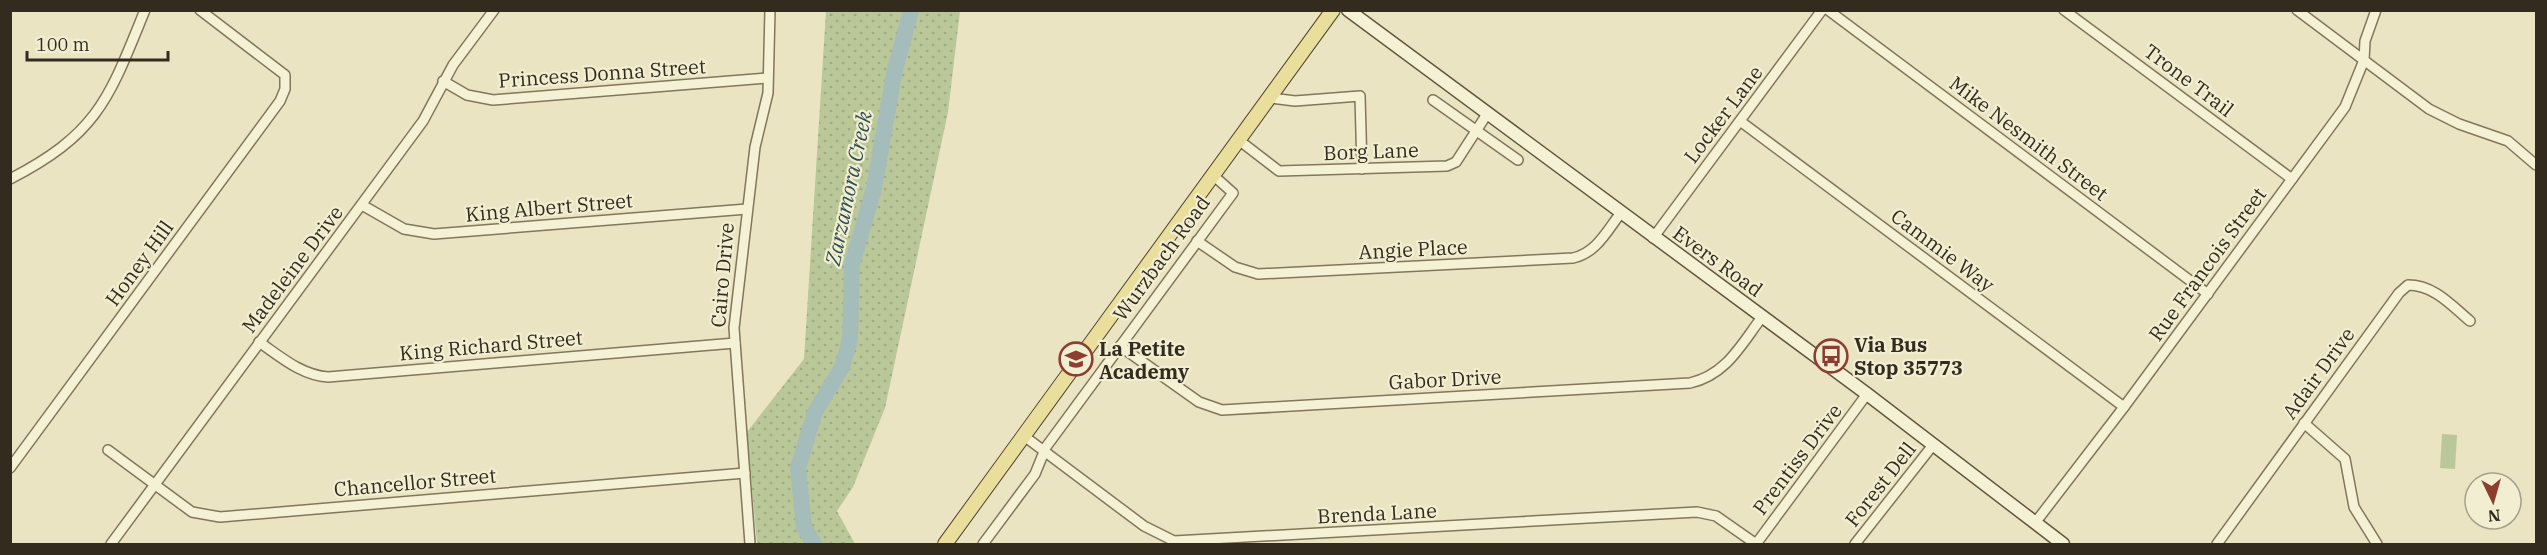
<svg xmlns="http://www.w3.org/2000/svg" width="2547" height="555" font-family="'IBM Plex Serif',serif">
  <defs>
    <pattern id="grass-dots" width="8" height="8" patternUnits="userSpaceOnUse" patternTransform="scale(1.5)"><rect width="8" height="8" fill="#bac798"/><path d="M2 2h.1M6 6h.1" fill="none" stroke="#a0ab83" stroke-width="1.8" stroke-linecap="round"/></pattern>
  </defs>
  <rect width="100%" height="100%" fill="#eae4c3"/>
  <polygon fill="url(#grass-dots)" points="826,11 960,11 948,112 885,408 853,487 837,511 855,544 757,544 747,432 804,359"/>
  <polygon fill="#bac798" points="2442,434 2457,435 2455,469 2440,468"/>
  <g fill="none" stroke-linecap="round" stroke-linejoin="round">
    <polyline stroke="#a5bdba" stroke-width="16" points="814,544 804,527 798,468 815,412 842,367 850,340 852,265 874,188 894,74 911,10"/>
    <g stroke="#82765b" stroke-width="12">
      <g id="minor">
        <polyline points="1828,10 2208,294"/>
        <polyline points="2064,10 2292,179"/>
        <polyline points="2297,10 2429,109 2459,124 2508,141 2536,165"/>
        <polyline points="443,81 467,95 493,100 767,78"/>
        <polyline points="1271,98 1295,101 1360,96 1362,169"/>
        <polyline points="1433,100 1518,160"/>
        <polyline points="1740,121 2124,407"/>
        <polyline points="1240,141 1279,171 1447,166 1456,162 1487,114"/>
        <path d="M10 179C99 133 109 98 145 10"/>
        <polyline points="362,205 404,229 434,234 747,209"/>
        <polyline points="1653,238 1822,10"/>
        <path d="M1197 241 1235 267 1258 274 1573 258C1596 253 1607 231 1620 214"/>
        <path d="M259 342C281 357 301 375 328 377L735 343"/>
        <path d="M1120 346 1199 402 1222 410 1690 383C1726 375 1741 345 1762 317"/>
        <polyline points="2304,423 2345,459 2354,507 2377,544"/>
        <polyline points="1024,436 1144,526 1174,541 1697,512 1716,516 1756,544"/>
        <polyline points="108,450 192,512 220,517 745,473"/>
        <polyline points="10,468 280,101 285,89 285,75 200,10"/>
        <polyline points="2035,523 2124,407 2345,107 2364,60 2365,41 2376,10"/>
        <polyline points="111,544 423,121 453,65 494,10"/>
        <polyline points="750,544 734,328 755,147 768,93 770,10"/>
        <polyline points="983,544 1035,474 1046,447 1233,193 1214,176"/>
        <polyline points="1756,544 1867,394"/>
        <polyline points="1855,544 1933,445"/>
        <path d="M2217 544 2399 293 2408 285C2434 285 2451 305 2470 321"/>
      </g>
    </g>
    <g stroke="#64573f" stroke-width="15">
      <polyline id="secondary" points="1348,10 1867,394 2063,544"/>
    </g>
    <g stroke="#50442f" stroke-width="16">
      <polyline id="primary" points="945,544 1333,10"/>
    </g>
    <use href="#minor" stroke="#f5f1d5" stroke-width="9"/>
    <use href="#secondary" stroke="#f5f1d5" stroke-width="12"/>
    <use href="#primary" stroke="#eade9d" stroke-width="14"/>
  </g>
  <defs>
    <g id="bus-ring" transform="scale(1.725)"><circle r="9.5" fill="#f2eed2" stroke="#8c3e31" stroke-width="1.5"/><path d="M-5-6H5V4H4V6H2V4H-2V6H-4V4H-5ZM-3.5-4V0h7V-4ZM-3.5 1.2v1.5H-2V1.2ZM2 1.2v1.5H3.5V1.2Z" fill="#8c3e31"/></g>
    <g id="school-ring" transform="scale(1.725)"><circle r="9.5" fill="#f2eed2" stroke="#8c3e31" stroke-width="1.5"/><path d="M0-5L7-2L0 1L-7-2ZM-4 1L0 2.5L4 1V4Q0 6-4 4Z" fill="#8c3e31"/></g>
  </defs>
  <g fill-rule="evenodd">
    <use href="#bus-ring" x="1831" y="356"/>
    <use href="#school-ring" x="1076" y="359"/>
  </g>
  <g text-anchor="middle" dominant-baseline="central" stroke-width="4.5" stroke-linejoin="round" paint-order="stroke">
    <g font-size="20" fill="#332c1e" stroke="#f2eed2">
      <text transform="translate(602 73) rotate(-4)">Princess Donna Street</text>
      <text transform="translate(2189 80) rotate(37)">Trone Trail</text>
      <text transform="translate(1723 114) rotate(-53)">Locker Lane</text>
      <text transform="translate(2029 138) rotate(37)">Mike Nesmith Street</text>
      <text transform="translate(1371 151) rotate(-2)">Borg Lane</text>
      <text transform="translate(549 207) rotate(-5)">King Albert Street</text>
      <text transform="translate(1413 249) rotate(-3)">Angie Place</text>
      <text transform="translate(1943 250) rotate(37)">Cammie Way</text>
      <text transform="translate(1161 258) rotate(-54)">Wurzbach Road</text>
      <text transform="translate(1718 261) rotate(36)">Evers Road</text>
      <text transform="translate(139 263) rotate(-54)">Honey Hill</text>
      <text transform="translate(2207 264) rotate(-54)">Rue Francois Street</text>
      <text transform="translate(292 269) rotate(-53)">Madeleine Drive</text>
      <text transform="translate(722 275) rotate(-85)">Cairo Drive</text>
      <text transform="translate(491 345) rotate(-5)">King Richard Street</text>
      <text transform="translate(2318 373) rotate(-54)">Adair Drive</text>
      <text transform="translate(1445 379) rotate(-3)">Gabor Drive</text>
      <text transform="translate(1797 459) rotate(-53)">Prentiss Drive</text>
      <text transform="translate(415 482) rotate(-5)">Chancellor Street</text>
      <text transform="translate(1880 484) rotate(-52)">Forest Dell</text>
      <text transform="translate(1377 513) rotate(-3)">Brenda Lane</text>
    </g>
    <g font-size="20" font-weight="bold" fill="#332c1e" stroke="#f2eed2" text-anchor="start">
      <text x="1854" y="344">Via Bus<tspan x="1854" dy="23">Stop 35773</tspan></text>
      <text x="1099" y="348">La Petite<tspan x="1099" dy="23">Academy</tspan></text>
    </g>
    <g font-size="21" font-style="italic" fill="#2f4f52" stroke="#f2eed2">
      <text transform="translate(848 188) rotate(-78)">Zarzamora Creek</text>
    </g>
  </g>
  <rect width="2547" height="555" fill="none" stroke="#332c1e" stroke-width="24"/>
  <g transform="translate(2493 501) rotate(175)"><circle r="28" fill="#f2eed2" stroke="#a6a08a" stroke-width="1.5"/>
  <path d="M0-4.5L10 22L0 15L-10 22Z" fill="#8c3e31"/>
  <text y="-9" font-size="16" font-weight="bold" text-anchor="middle" fill="#332c1e">N</text>
  </g>
  <path d="M27 51v9h141v-9" fill="none" stroke="#332c1e" stroke-width="3"/>
  <text x="36" y="51" font-size="18" fill="#332c1e" stroke="#f2eed2" stroke-width="4.5" paint-order="stroke">100 m</text>
</svg>
